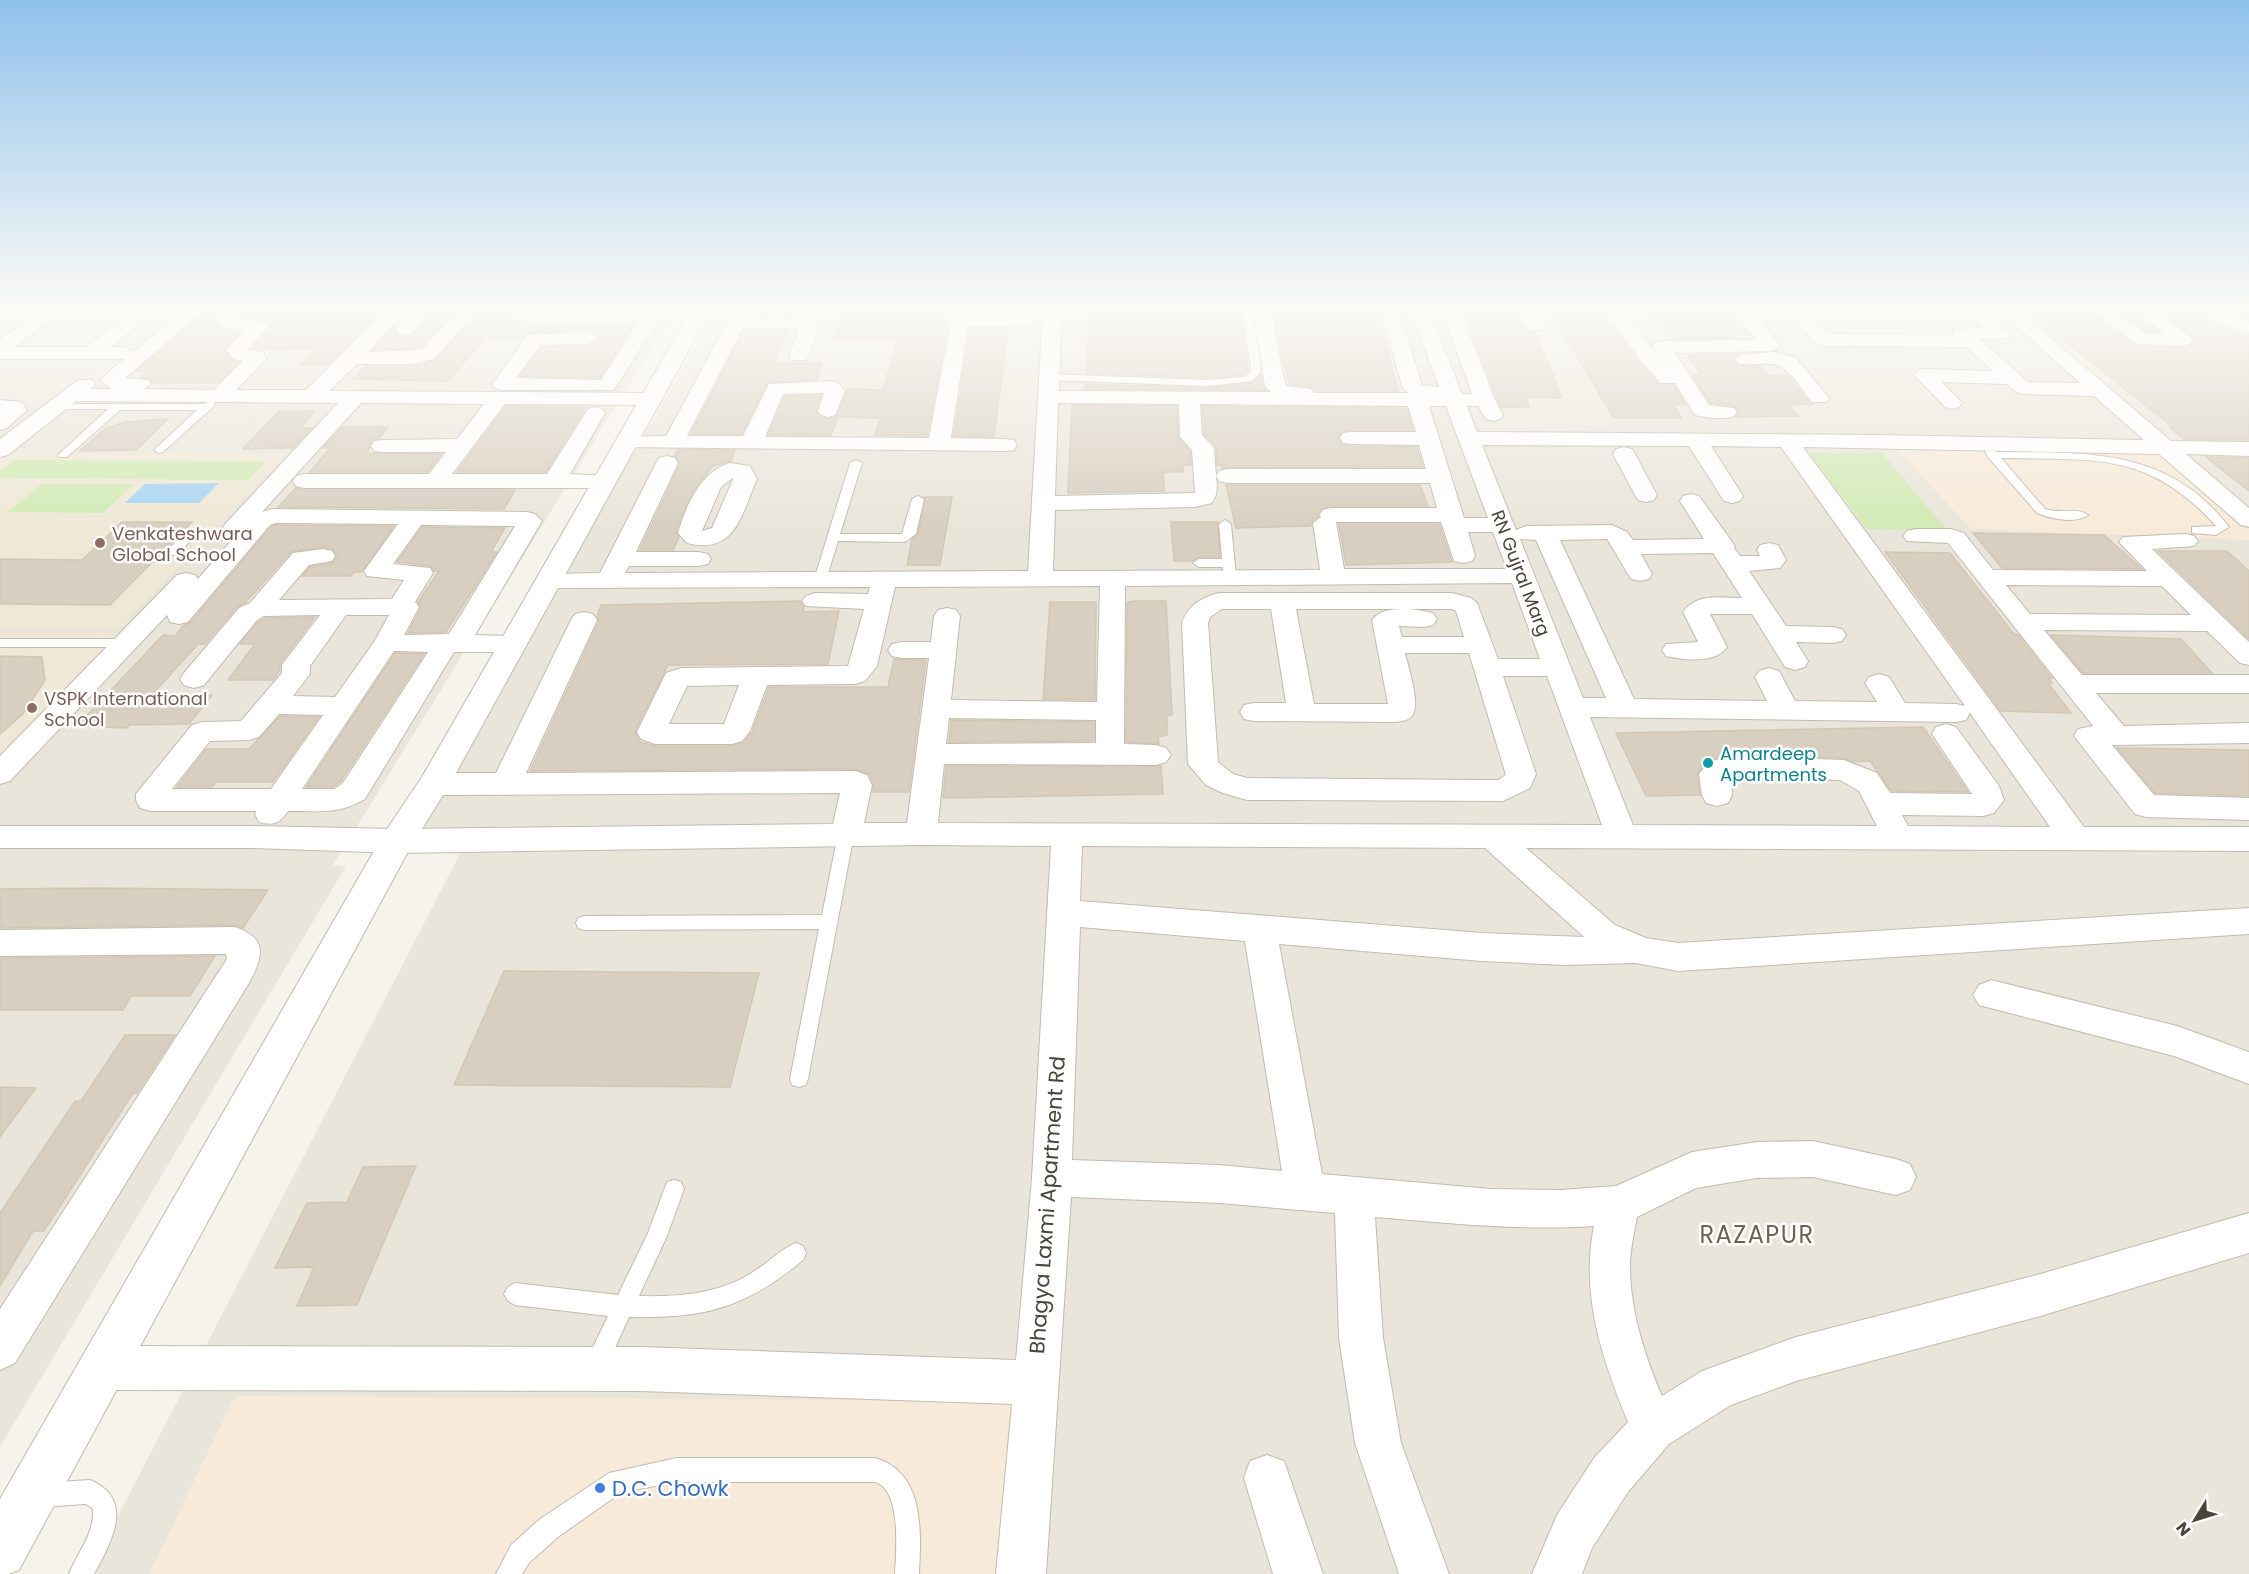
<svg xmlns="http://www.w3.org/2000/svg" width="2249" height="1574" font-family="Poppins,sans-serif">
  <rect width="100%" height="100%" fill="#f6f3ec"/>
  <g fill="#eae5da">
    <polygon points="0,310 675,310 333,865 346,866 0,1447"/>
    <polygon points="716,310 2249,310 2249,1574 88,1574 467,840 397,841 623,449 637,449"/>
  </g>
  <g fill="#f7ead8">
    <polygon points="1890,442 2165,448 2249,529 2249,540 1971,529"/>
    <polygon points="235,1396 1015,1401 1005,1574 149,1574"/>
  </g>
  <g fill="#efe8d6">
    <polygon points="8,452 286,454 119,628 0,627 0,458"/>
    <polygon points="0,632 138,632 0,774"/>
  </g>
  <g fill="#d2eab5">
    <polygon points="1809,453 1882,453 1947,530 1867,529"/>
    <polygon points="13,460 266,461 248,480 0,478 0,471"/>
    <polygon points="42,484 134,484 103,513 8,512"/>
  </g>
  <polygon fill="#a9d4f2" points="219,483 199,503 125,503 145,484"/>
  <g fill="#d8cfc1" stroke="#d3c7b4" stroke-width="1.5">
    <polygon points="237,310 383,310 328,365 300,365 315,349 252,348 271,325 267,320 237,316"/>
    <polygon points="428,310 456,310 420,348 373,350 399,322 394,329 396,335 404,337 413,334 430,315"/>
    <polygon points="480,310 507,310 508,319 521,323 635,323 600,378 520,376 542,347 587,346 596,343 599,337 595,332 587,330 528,333 524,337 486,337 448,381 353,379 366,366 413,366 435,361"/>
    <polygon points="754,310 796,310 794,315 752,315"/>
    <polygon points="844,310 940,310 938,322 948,322 927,436 875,435 881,418 838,417 831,435 768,435 785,396 821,395 816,412 820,417 829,419 837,416 847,389 883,390 898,340 833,340"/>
    <polygon points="1090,310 1240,310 1248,371 1244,375 1207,378 1086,373"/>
    <polygon points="1273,310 1377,310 1398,391 1315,391 1311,387 1289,384"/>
    <polygon points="1462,310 1516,310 1527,331 1535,332 1562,398 1526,397 1529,407 1501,407"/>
    <polygon points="1549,310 1600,310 1639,363 1659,385 1674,385 1686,405 1673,405 1682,418 1614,418"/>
    <polygon points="1648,310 1732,310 1749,334 1732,334 1735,338 1676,339 1673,334 1666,334"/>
    <polygon points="2118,310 2133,310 2158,332 2148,332"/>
    <polygon points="2160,310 2198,310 2217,326 2249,335 2249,440 2184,439 2170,428 2174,428 2029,313 2094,313 2136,346 2183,348 2192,345 2194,338"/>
    <polygon points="204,313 212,313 220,329 240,332 224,350 232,360 239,362 218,383 153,383 148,378 141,377 148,371 136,371"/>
    <polygon points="970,328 1008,328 994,437 954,436"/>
    <polygon points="744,330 787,331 774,363 822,363 817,379 767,383 742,434 691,434"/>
    <polygon points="1736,354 1733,359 1738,365 1760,366 1767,375 1787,375 1810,403 1814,404 1788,405 1798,416 1736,417 1739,412 1734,406 1710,403 1692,375 1701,375 1688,355"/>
    <polygon points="1261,375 1266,390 1085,389 1085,384 1207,388 1252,383"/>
    <polygon points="1072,405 1177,406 1178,437 1190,451 1191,465 1183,465 1183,472 1163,472 1164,491 1068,493"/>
    <polygon points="506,406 585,408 546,472 457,472"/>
    <polygon points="1202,406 1403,408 1407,409 1413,430 1351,430 1341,432 1338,439 1343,445 1351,446 1417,447 1423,467 1222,468 1222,465 1217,465 1216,446 1204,434"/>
    <polygon points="279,411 315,411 300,428 312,428 293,448 243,449"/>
    <polygon points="168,419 136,450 80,451 105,429 125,422"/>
    <polygon points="342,427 388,427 379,438 372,440 367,453 441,454 428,472 310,472 330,448 323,448"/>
    <polygon points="677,450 735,450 731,461 713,466 694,490 679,522 676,532 679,537 673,550 640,550 680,464 675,456"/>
    <polygon points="2206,457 2249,458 2249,491"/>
    <polygon points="1226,485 1420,485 1428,506 1330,506 1321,509 1318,517 1312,521 1311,526 1236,528"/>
    <polygon points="296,488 304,490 515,490 504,509 278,507"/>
    <polygon points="925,497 952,497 940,565 907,565 912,539 918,534"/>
    <polygon points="122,522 192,522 110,605 0,604 0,559 82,560"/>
    <polygon points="1171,522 1218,522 1220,557 1199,557 1192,561 1174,561"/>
    <polygon points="1339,524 1439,524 1452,562 1346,565"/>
    <polygon points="275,525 394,526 362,572 354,572 351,576 302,576 310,567 332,563 337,555 332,549 323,547 291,552 245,603 237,607 205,644 198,644 152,695 212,695 189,724 129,725 127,728 77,726 163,635 175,636 184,625 190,623 271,527"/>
    <polygon points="422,527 505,528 491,552 497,552 446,632 408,633 421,608 418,602 439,571 434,571 430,566 397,562"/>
    <polygon points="1973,533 2104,535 2142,569 2002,568"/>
    <polygon points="2158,551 2227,551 2249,571 2249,639"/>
    <polygon points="1885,552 1950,553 2014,634 2017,634 2052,678 2048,678 2052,683 2048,683 2071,713 2001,711"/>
    <polygon points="800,601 804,607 803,612 839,611 828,664 668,665 635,731 640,742 655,746 733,746 744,742 752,732 769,687 888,687 894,659 926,660 909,792 873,792 874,784 869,774 856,769 530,771 599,621 597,616 601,605"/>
    <polygon points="1135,601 1166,601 1172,715 1167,716 1167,735 1158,737 1159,744 1126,742 1127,602"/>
    <polygon points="1050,602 1096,602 1095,700 1043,699"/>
    <polygon points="315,617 280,664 280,670 273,680 228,680 255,644 240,644 258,622 265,618"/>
    <polygon points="2051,635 2181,639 2212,673 2083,673"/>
    <polygon points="395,653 424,654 341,781 333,787 306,787"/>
    <polygon points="0,656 42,657 45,680 23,714 0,734"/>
    <polygon points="280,716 319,717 273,782 216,782 212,787 177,787 206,749 249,749"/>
    <polygon points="951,720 1094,722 1094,741 949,742"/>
    <polygon points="1923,727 1968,792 1891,791 1870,761 1854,762 1844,758 1731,754 1708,760 1704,765 1700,765 1702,767 1697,774 1700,795 1646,796 1616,733"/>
    <polygon points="2117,748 2249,750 2249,796 2155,793"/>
    <polygon points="946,766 1161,766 1163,794 943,798"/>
    <polygon points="94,888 268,890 243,928 234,925 0,928 0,889"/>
    <polygon points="215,956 190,996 131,996 123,1010 0,1010 0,958"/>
    <polygon points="504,971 759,973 730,1087 454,1085"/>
    <polygon points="125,1035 175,1035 137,1093 133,1093 44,1231 33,1231 0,1286 0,1213 75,1101 81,1101"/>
    <polygon points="0,1087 36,1088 0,1137"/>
    <polygon points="416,1166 357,1305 297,1306 314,1267 275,1268 307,1203 347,1202 363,1167"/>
  </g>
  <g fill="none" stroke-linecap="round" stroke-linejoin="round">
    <g stroke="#c2bbae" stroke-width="2">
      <g id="service">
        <polygon points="1242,310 1252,310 1261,367 1260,373 1252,381 1207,386 1049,380 1044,377 1049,374 1207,380 1245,377 1250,372 1251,367"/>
        <polygon points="210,401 214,402 214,406 163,452 159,453 154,450 197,410 120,410 67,457 59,457 58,455 108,409 57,409 53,408 53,404 204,404"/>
        <path d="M1990 449 1996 452C2086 453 2168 447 2229 527L2216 535 2192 533V527L2216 526C2149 451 2094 460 2001 458L2045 509C2058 514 2077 507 2088 515 2076 524 2050 519 2037 513L1988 457 1985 452Z"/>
        <polygon points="856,460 862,463 840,534 902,534 912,499 918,496 924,499 916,534 905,542 838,541 826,580 820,584 816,583 814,580 850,463"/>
        <polygon points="1225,520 1231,524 1236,577 1230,581 1224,577 1223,567 1199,567 1193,563 1199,559 1222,559 1219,524"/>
        <polygon points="188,532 227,532 233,536 227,540 191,540 177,555 169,555 169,549 184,533"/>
        <polygon points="0,639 128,639 135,643 128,647 0,647"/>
        <polygon points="846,828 852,830 854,834 808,1079 806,1085 799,1087 792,1085 790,1079 819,929 584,930 578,928 576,923 578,918 584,916 822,915 838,834 840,830"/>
        <path d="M674 1180 681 1182 684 1189 667 1236 639 1296C678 1297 720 1294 753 1272 768 1263 780 1249 796 1243L803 1246 806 1253 803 1260C746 1308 703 1319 629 1317L604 1372 596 1375 588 1372 585 1364 608 1316 515 1305 508 1301 504 1294 508 1287 515 1283 618 1295 648 1233 667 1182Z"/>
        <path d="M677 1458H875C925 1472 921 1532 919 1574H895C896 1552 902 1490 875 1482H677L622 1492 558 1537 529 1563 522 1574H496L511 1545 540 1519 609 1473Z"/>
        <path d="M90 1480C136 1499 111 1543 94 1574H69C77 1553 95 1533 93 1509L86 1504 40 1507 32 1503 28 1495 32 1487 40 1483Z"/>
      </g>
    </g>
    <g stroke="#c2bbae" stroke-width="2">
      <g id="minor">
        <path d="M43 310H64L14 347H86L136 310H157L111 347H124L133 352 184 310H204L125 378 148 380 151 384 144 389 214 390 243 361 234 359 226 350 245 330 220 327 216 315 212 310H233L235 318 267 322 269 326 247 350 263 352 266 359 236 390H306L384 312 425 310 428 314C420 325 413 338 398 334L396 330 405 319 398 320 368 352 421 350 459 310H478L434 359 413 364H357L329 391 652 393 659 395 662 399 659 403 652 405 505 404 452 474H547L588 409 595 407 602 409 605 413 570 474 613 476 616 481 613 486 605 488H304L296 486 293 481 296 476 304 474H429L446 452H382L374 451 371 446 374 441 382 440 457 439 484 404 361 403 262 512 272 509 527 512 535 514 542 521 475 635 513 636 522 638 526 644 522 650 513 652H454L365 799C339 815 317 811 288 811 280 823 274 826 259 822L255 814 256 811H151L140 808 136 800V794L192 725 202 722 241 721 282 673V665L320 615 264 616 257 620 204 685 194 688 184 685 180 679 184 673 239 608 250 603 293 553 323 549 332 551 335 556 332 561 309 565 279 600 392 599 404 580 367 576 364 571 398 524 275 523 270 525 188 622 179 624 170 622 167 615 10 781 0 784V756L177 575 186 573 195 575 198 579 238 533 227 532 223 527 227 522 338 403 76 401 8 455 0 457V439L78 380H92L95 384 91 389H111L100 380 124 359H0V339ZM421 525 515 526 449 634 404 635 419 607 415 602 433 573 430 568 393 564ZM346 615H389L374 642 335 697 293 696 310 674V666ZM394 651 428 652 343 783 334 789H302ZM279 714 323 715 271 789H172L210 741 249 740 259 737Z"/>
        <polygon points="510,310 700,310 707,315 705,319 698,321 658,321 614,390 502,390 495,388 492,384 528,335 587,332 594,334 597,338 594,342 587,344 541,345 516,378 601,380 639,321 521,321 510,318 508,314"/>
        <polygon points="734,310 752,310 749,317 809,318 816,320 819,326 809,356 806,360 792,360 789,356 799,329 743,328 687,436 743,436 769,384 831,381 838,383 845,391 835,415 828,417 821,415 818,411 824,393 783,394 765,437 929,438 951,321 953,317 1021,315 1023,310 1041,310 1036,324 1029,326 968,326 951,438 1006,439 1014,440 1017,445 1014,450 1006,451 619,447 616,442 619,437 666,436"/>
        <path d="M1043 310H1061L1059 391 1271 392 1265 386 1253 310H1271L1285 384 1288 386 1311 389 1314 393H1408L1403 388 1380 310H1398L1422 385 1439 387 1411 310H1429L1462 394H1472L1442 310H1460L1495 400 1503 415 1500 419 1493 421 1486 419 1478 406H1467L1477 432 1879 435 2144 440 2094 396 2023 394 2016 392 2007 384 1942 382 1962 403 1959 407 1952 409 1945 407 1914 375 1917 371 1924 369 1993 371 1966 347 1823 346 1816 344 1786 310H1805L1828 334 1954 335 1953 333 1955 329 1983 328 1966 310H1986L2010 334 2008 338 1980 339 2028 382 2080 383 1998 310H2018L2171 441 2249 442V456L2186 454 2249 508V527L2241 525 2159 454 1803 447 2084 827H2249V851L1526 848 1615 925 1646 938 1678 943 2249 908V934L1678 971 1636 963 1565 965 1482 961 1279 944 1322 1174 1491 1189 1561 1190 1616 1186 1692 1152 1757 1142 1813 1141 1896 1159 1910 1164 1916 1177 1910 1190 1896 1195 1813 1177 1757 1178 1696 1188 1637 1217C1634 1233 1630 1250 1630 1267 1630 1310 1645 1357 1662 1396L1702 1371 1796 1337 2037 1275 2249 1213V1253L2037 1317 1796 1381 1731 1405 1669 1444 1628 1492 1592 1548 1582 1574H1532L1557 1515 1594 1458 1628 1422C1602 1359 1580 1294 1594 1226 1521 1231 1448 1223 1375 1217L1383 1338 1401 1443 1449 1574H1399L1355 1443 1339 1338 1335 1213 1219 1203 1071 1197 1046 1574H996L1012 1404 640 1391 104 1390 88 1384 82 1368 88 1352 104 1346 640 1347 1016 1360 1032 1178 1051 846 921 845 397 853 251 848H0V826H251L397 829 833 824 840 793 434 795 423 791 419 784 423 777 434 773H496L571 620 575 614 584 612 593 614 597 620 526 773 856 771 867 775 872 785 864 823H907L929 658H901L892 656 888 650 892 644 901 642H931L934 616 938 610 947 608 956 610 960 616 951 700 1097 702 1100 586 895 587 877 666 865 681 855 684 767 685 750 731 742 741 732 744H655L641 739 637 732 666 673 681 668 848 666 864 609 806 606 802 601 806 596 815 593 868 594 870 587 549 588 540 586 537 581 540 576 549 574 600 573 656 463 659 458 667 456 675 458 678 463 636 552H699L708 554 711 559 708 564 699 566H629L625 573 1028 571ZM1058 403 1179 404 1180 437 1192 450 1195 493 1055 496ZM1200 404 1408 406 1416 432H1351L1343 433 1340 438 1343 443 1351 444 1419 445 1426 469H1227L1219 471 1216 476 1214 448 1202 435ZM1429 406H1446L1488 518H1464ZM1482 445 1689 446 1724 501 1732 503 1740 501 1743 496 1711 446 1781 447 1965 706 1956 704 1905 703 1889 677 1879 674 1869 677 1865 683 1877 702 1795 701 1779 671 1769 668 1759 671 1755 677 1767 701 1634 699 1560 540 1607 539 1631 579 1640 581 1649 579 1652 574 1641 554 1713 553 1742 598C1721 598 1697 592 1683 612L1698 642 1666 644 1662 650 1666 656C1683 660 1716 664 1727 647L1710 614H1752L1785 667 1795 670 1805 667 1808 661 1796 642 1833 643 1842 641 1846 635 1842 629 1833 627 1786 626 1749 571 1780 568 1786 560 1778 545 1769 543 1760 545 1757 550 1760 556H1740L1734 548 1735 546 1699 496 1691 494 1683 496 1680 501 1704 539 1633 540 1627 532 1612 525 1526 526 1516 530ZM1216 476 1219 481 1227 483H1430L1437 508H1331L1323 510 1319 515 1321 517 1313 523 1320 570 1053 571 1055 510 1195 507 1212 503C1218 494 1217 487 1216 476ZM1336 522H1441L1454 561 1463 563 1472 561 1475 556 1468 532H1493L1507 569H1344ZM1520 539 1536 540 1606 698H1583ZM1512 583 1540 659H1498L1477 603 1471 598 1452 593H1219C1201 598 1188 605 1182 623L1188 764 1206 785 1223 793 1247 800 1503 801 1530 788 1536 774 1503 676H1547L1602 825 938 823 944 764 1156 765 1166 762 1171 755 1166 748 1156 745 1124 744 1125 586ZM1222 609H1271L1286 703H1254L1244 705 1240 712 1244 719 1254 721 1396 722C1400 721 1406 721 1410 718 1423 709 1408 667 1405 653H1469L1506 775 1498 780H1483L1247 778 1233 774 1218 762 1208 623 1210 617ZM1296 609H1452L1456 611 1464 637H1402L1399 626 1424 627 1433 625 1437 619 1433 613C1417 609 1383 604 1372 620L1388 704H1314ZM739 685 724 724H669L687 686ZM1970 713 2050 827 1908 826 1902 815 1983 816 1994 813 2004 800 1999 786 1956 727 1946 724 1936 727 1932 734 1972 794 1890 793 1877 773 1844 760 1731 756 1709 762 1699 774 1702 795 1706 803 1717 806 1728 803 1732 795 1731 776 1840 780 1859 791 1877 826 1633 825 1590 717 1956 722 1966 720ZM949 718 1096 720V743L946 744ZM1082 846 1485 848 1584 937 1482 933 1080 901ZM1080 927 1245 941 1282 1171 1219 1165 1072 1160Z"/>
        <polygon points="1518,310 1536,310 1545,326 1543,330 1529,330"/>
        <path d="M1606 310H1624L1658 357 1652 347 1655 343 1662 341 1756 340 1734 310H1753L1780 345 1777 349 1770 351 1675 353 1709 405 1734 408 1737 412 1734 416C1722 420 1707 418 1695 415L1675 383H1661L1640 360Z"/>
        <polygon points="2093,310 2114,310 2147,334 2164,334 2135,310 2156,310 2193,340 2190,344 2183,346 2136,344"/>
        <polygon points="2200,310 2222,310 2232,316 2249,321 2249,333 2218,324"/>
        <path d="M1774 352 1796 358 1829 398 1826 402H1812C1802 390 1788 365 1772 364 1760 363 1749 366 1738 363L1735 359 1738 355Z"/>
        <polygon points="0,400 22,402 27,410 7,428 0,430"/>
        <polygon points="1624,447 1632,449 1635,454 1657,495 1654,500 1646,502 1638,500 1635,495 1613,454 1616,449"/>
        <path d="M730 463 750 466 757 479C741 515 736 555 687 543L678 533C686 506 701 471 730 463ZM734 477 712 528 702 531 721 487Z"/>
        <path d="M1915 529H1951L1964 533 1993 570 2147 571 2119 542 2123 537 2186 534 2194 536 2198 541 2194 546 2152 549 2249 642V665L2240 663 2207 631 2044 630 2082 675H2249V693H2096L2124 726 2249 723V743L2112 745 2154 795 2249 798V820L2146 817 2135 814 2074 736 2078 729 2093 726 1948 543 1907 541 1903 536 1907 531ZM2006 585 2162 586 2191 615 2030 614Z"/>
        <path d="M234 927C269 938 263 957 249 983L15 1363 0 1370V1309L227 959 226 954 0 956V930Z"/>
        <polygon points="1991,980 2177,1026 2249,1052 2249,1084 2174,1056 1979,1005 1973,995 1979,985"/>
        <polygon points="1267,1455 1284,1461 1323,1574 1273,1574 1244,1478 1250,1461"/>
      </g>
    </g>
    <g stroke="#c2bbae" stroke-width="2">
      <polygon id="tertiary" points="691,310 711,310 450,784 410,848 19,1570 9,1574 0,1574 0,1499 385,832 422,777"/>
    </g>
    <use href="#service" fill="#fff" fill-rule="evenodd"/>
    <use href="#minor" fill="#fff" fill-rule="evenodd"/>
    <use href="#tertiary" fill="#fff" fill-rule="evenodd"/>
  </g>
  <linearGradient id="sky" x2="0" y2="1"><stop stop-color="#8fc1ec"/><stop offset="0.58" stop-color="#fbfaf6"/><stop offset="1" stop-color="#fbfaf6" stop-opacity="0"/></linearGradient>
  <rect width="2249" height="530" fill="url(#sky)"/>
  <g fill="#8d6e63" stroke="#fff" stroke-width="2">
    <circle cx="100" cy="543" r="6"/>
    <circle cx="32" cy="708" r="6"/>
  </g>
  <circle fill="#0f9aa8" stroke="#fff" stroke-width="2" cx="1708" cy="763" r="6"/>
  <circle fill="#3f7fe0" stroke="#fff" stroke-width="2" cx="600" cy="1488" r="6"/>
  <g text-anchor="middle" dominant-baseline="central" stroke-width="5" stroke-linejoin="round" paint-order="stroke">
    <g font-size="18" fill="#785e54" stroke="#fff" text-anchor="start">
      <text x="112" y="533">Venkateshwara<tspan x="112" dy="21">Global School</tspan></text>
      <text x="44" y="698">VSPK International<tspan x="44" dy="21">School</tspan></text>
    </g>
    <g font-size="18" fill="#4b4439" stroke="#fff">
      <text transform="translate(1521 573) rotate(69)">RN Gujral Marg</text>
    </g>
    <g font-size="18" fill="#0d838f" stroke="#fff" text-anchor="start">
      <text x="1720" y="753">Amardeep<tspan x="1720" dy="21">Apartments</tspan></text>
    </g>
    <g font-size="21" fill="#4b4439" stroke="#fff">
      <text transform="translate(1047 1205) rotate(-86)">Bhagya Laxmi Apartment Rd</text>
    </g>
    <g font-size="21" fill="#366cbe" stroke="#fff" text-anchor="start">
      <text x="612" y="1488">D.C. Chowk</text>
    </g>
    <g font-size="24" letter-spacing="1.5" fill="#6e6250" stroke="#fff">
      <text x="1757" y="1234">RAZAPUR</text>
    </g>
  </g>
  <g transform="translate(2195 1520) rotate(232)" stroke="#ffffff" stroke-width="4.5" paint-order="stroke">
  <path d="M0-4.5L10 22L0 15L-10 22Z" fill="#4b4439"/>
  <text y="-9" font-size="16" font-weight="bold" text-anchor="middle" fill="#4b4439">N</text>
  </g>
</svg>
